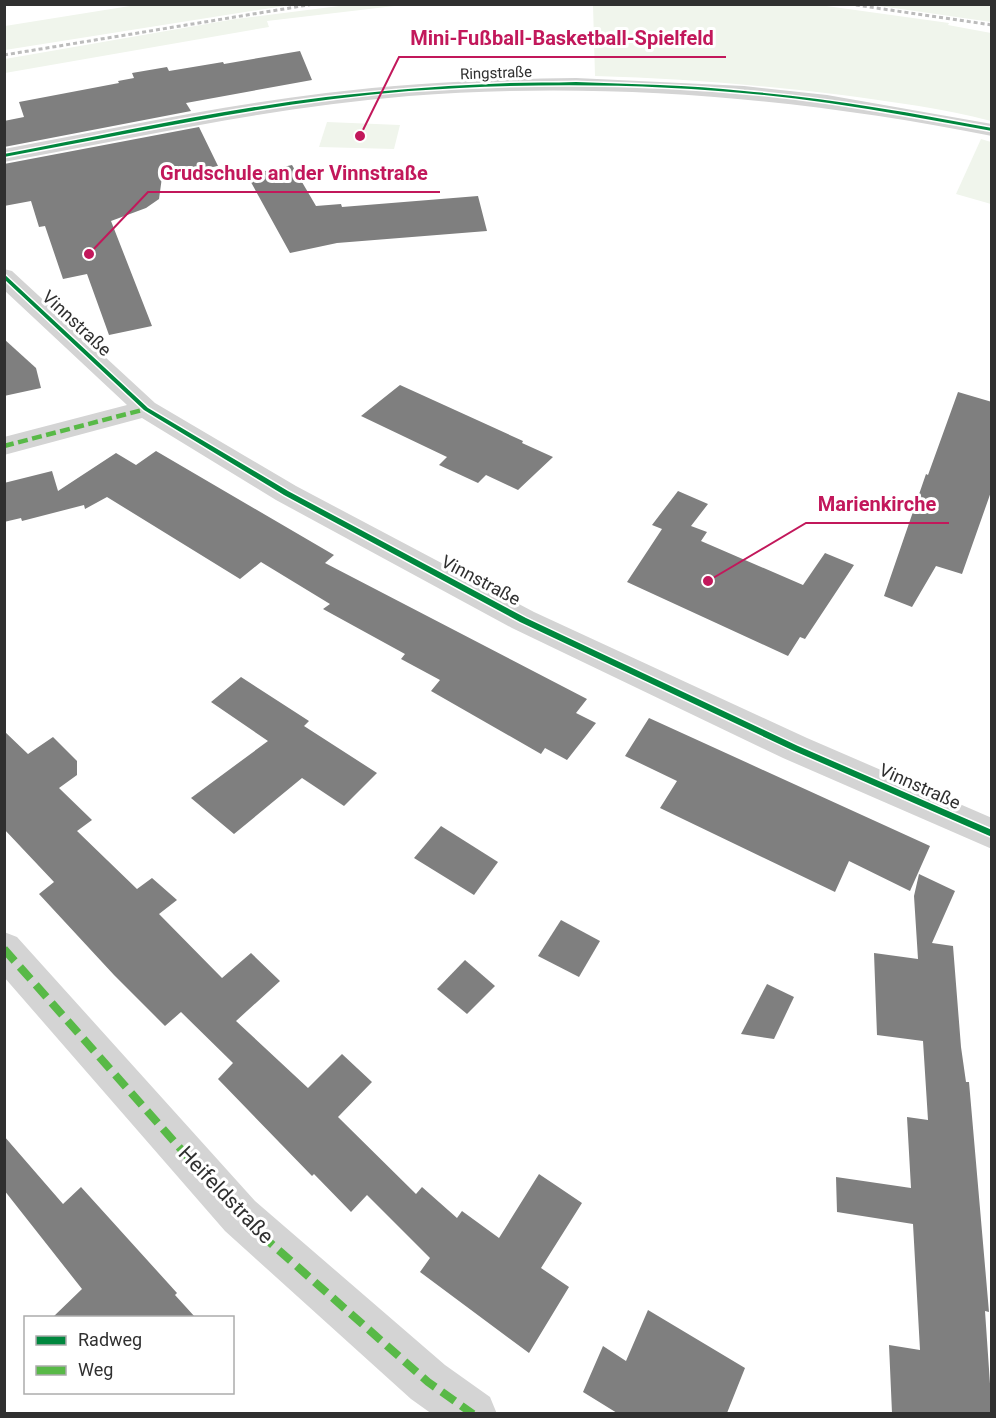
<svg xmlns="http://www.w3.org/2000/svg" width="996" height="1418" font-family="Roboto,sans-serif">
  <rect width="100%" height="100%" fill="#fff"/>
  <g fill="#f0f5ec">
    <polygon points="136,5 136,4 290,5 5,50 5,26"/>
    <polygon points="347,5 403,5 267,21 269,27 5,73 5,59 235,19"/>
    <path d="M593 5 812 4 949 23 948 25 991 33V121C943 108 892 102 842 95 760 85 678 78 595 76Z"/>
    <polygon points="873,5 991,5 991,22"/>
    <polygon points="327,122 400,125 394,149 319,147"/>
    <polygon points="981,139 991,142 991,204 956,194"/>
  </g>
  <g fill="#7f7f7f">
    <polygon points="300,51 312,80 186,103 191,111 4,147 4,121 24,117 19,102 119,83 118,81 134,78 132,73 167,67 169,71 223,62 224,64"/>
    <polygon points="199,127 218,166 162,177 159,199 146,208 111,221 152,326 109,335 87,274 63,279 45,226 39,227 31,201 4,206 4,164"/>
    <polygon points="292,165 316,206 341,204 342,207 478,196 487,231 337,243 290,253 247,175"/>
    <polygon points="4,339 36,368 41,388 4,396"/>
    <polygon points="400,385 523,441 522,443 553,457 518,490 486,475 478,483 439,465 447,457 361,416"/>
    <polygon points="958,392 992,402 992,489 962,574 936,566 912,607 884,596 926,474 928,475"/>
    <polygon points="156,451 334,555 325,563 587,699 576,713 596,723 567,760 545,748 541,754 431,691 440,680 401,659 405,654 323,609 330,604 261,562 240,579 107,497 85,509 84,505 22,521 21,518 4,522 4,483 52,471 58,491 116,453 136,465"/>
    <polygon points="678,491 708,504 691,526 707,532 701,541 803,585 825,553 854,565 805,639 800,637 788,656 627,582 662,529 652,525"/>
    <polygon points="241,677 309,721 304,726 377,773 344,806 302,778 234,834 191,798 268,741 211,702"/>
    <polygon points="649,718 930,846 910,891 849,861 835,892 660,808 677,781 625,756"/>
    <polygon points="4,731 28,754 53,737 77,761 77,775 59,788 92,820 77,831 137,889 152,878 177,900 159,914 222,978 251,953 280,981 236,1021 308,1088 342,1054 372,1082 338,1117 416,1194 422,1187 457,1218 462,1211 499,1238 539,1174 582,1203 541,1268 569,1287 529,1353 420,1272 430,1258 367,1195 351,1212 314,1174 312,1176 218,1079 233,1063 181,1012 165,1026 114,975 39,894 54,882 4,829"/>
    <polygon points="441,826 498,862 474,895 414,858"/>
    <polygon points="919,874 955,891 932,943 953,946 961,1047 966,1082 969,1082 989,1312 985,1311 992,1413 892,1413 889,1345 920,1350 913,1224 837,1212 836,1177 911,1188 907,1117 928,1120 923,1041 877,1035 874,953 918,959 914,896"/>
    <polygon points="561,920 600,941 579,977 538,956"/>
    <polygon points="465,960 495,986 467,1014 437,989"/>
    <polygon points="767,984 794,997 774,1039 741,1034"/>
    <polygon points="4,1136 63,1204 81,1187 177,1293 175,1295 195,1317 53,1317 82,1289 4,1190"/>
    <polygon points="648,1310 745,1368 727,1413 617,1413 583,1392 603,1346 626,1361"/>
  </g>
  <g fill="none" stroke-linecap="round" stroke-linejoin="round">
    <g fill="#d4d4d4" fill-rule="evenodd">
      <path d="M576 78 744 86 827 95 992 124V136C799 98 606 81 409 96 273 107 139 137 4 162V149C111 129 218 106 326 93 409 83 492 79 576 78Z"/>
      <polygon points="4,269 12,271 155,403 296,486 534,612 807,738 992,818 992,849 783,758 512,628 276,500 142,418 4,455 4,437 127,405 4,290"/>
      <polygon points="4,932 17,937 255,1201 445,1365 490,1397 497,1414 432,1414 411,1399 225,1231 4,977"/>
    </g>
    <g stroke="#bcbcbc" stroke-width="3" stroke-dasharray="4 3" stroke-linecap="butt">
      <polyline points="849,4 992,25"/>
      <polyline points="4,55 314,4"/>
    </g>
    <polyline stroke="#58b947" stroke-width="4.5" stroke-dasharray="10 4.5" stroke-linecap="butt" points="4,446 146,409"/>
    <polyline stroke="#58b947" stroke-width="8" stroke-dasharray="16 8" stroke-linecap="butt" points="4,949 240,1216 428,1382 473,1414"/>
    <g stroke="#fff" stroke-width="3">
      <g id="cycleway">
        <path d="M576 82C632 84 688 85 744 91 827 98 909 112 992 128V131C937 121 883 111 829 103 690 83 549 81 409 91 273 102 139 132 4 157V154C111 134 218 110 326 97 381 91 435 86 489 84 518 82 547 83 576 82Z"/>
        <polygon points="4,274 148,408 288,491 526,618 798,746 992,830 992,837 792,750 520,622 284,495 144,410 4,279"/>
      </g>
    </g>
    <use href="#cycleway" fill="#00873e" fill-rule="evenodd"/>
  </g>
  <g text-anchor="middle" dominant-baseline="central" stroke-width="6" stroke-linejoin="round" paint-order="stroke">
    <g font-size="15" fill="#303030" stroke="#fff">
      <text transform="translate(496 73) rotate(-2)">Ringstraße</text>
    </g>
    <g font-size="18" fill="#303030" stroke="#fff">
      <text transform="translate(77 323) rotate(43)">Vinnstraße</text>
      <text transform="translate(481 580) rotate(28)">Vinnstraße</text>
      <text transform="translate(920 786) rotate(24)">Vinnstraße</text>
    </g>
    <g font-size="21" fill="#303030" stroke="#fff">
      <text transform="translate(226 1195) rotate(46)">Heifeldstraße</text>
    </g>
  </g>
  <path fill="none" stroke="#c2185b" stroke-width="2" d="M360 136L399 57H726M89 254L148 192H440M708 581L806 523H949"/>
  <g fill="#c2185b" stroke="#fff" stroke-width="2">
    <circle cx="360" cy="136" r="6"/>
    <circle cx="89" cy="254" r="6"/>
    <circle cx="708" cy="581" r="6"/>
  </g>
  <g font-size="20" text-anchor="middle" font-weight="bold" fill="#c2185b" stroke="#fff" stroke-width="6" stroke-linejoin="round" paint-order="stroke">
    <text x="562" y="45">Mini-Fußball-Basketball-Spielfeld</text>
    <text x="294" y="180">Grudschule an der Vinnstraße</text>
    <text x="877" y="511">Marienkirche</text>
  </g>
  <rect width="996" height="1418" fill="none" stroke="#303030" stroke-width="12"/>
  <rect x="24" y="1316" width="210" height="78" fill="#ffffff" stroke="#acacac" stroke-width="1.5"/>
  <rect x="36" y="1336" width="30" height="9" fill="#00873e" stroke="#acacac" stroke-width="1.5"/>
  <text x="78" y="1346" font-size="18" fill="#303030">Radweg</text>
  <rect x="36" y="1366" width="30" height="9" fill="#58b947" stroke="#acacac" stroke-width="1.5"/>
  <text x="78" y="1376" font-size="18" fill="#303030">Weg</text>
</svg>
